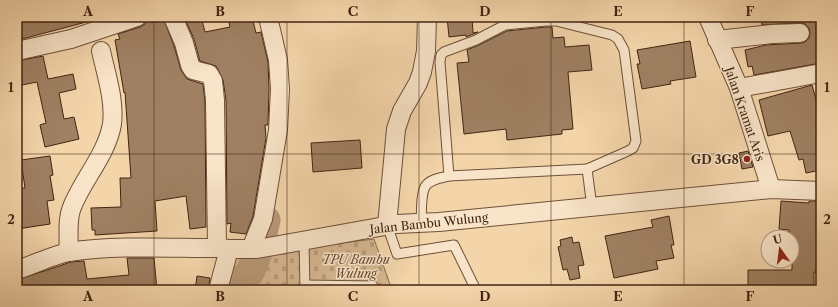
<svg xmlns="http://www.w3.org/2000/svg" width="838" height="307" font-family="'Libre Caslon Text',serif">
  <defs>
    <pattern id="cemetery-stones" width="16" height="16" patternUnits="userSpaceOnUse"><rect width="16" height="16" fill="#d6b790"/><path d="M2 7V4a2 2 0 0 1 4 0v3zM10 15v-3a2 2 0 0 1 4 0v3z" fill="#b99d7b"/></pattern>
  </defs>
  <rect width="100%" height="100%" fill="#f4d5aa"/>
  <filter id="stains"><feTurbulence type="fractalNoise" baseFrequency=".005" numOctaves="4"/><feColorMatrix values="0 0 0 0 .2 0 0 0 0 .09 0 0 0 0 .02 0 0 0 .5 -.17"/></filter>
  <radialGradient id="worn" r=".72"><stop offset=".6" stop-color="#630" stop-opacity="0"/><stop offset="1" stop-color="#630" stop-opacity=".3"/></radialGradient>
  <polygon fill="url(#cemetery-stones)" stroke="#8c6e52" points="374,239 392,290 223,290 232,257"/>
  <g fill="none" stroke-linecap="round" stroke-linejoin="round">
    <polyline stroke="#b89977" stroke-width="29" points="238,290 251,270 259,250 266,220"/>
  </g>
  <g fill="#9f8062" stroke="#432413">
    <polygon points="28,17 89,17 90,21 22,39 18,19"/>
    <polygon points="147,17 163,17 174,46 181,70 187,79 203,84 205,101 206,227 190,229 186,196 155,201 157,231 95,235 95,230 92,230 91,208 121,207 120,178 131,178 125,92 124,93 115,40 120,39 118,34 140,27 145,24"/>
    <polygon points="184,17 201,17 205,32 230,27 228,17 252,17 256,33 261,32 268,62 269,89 268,125 265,125 266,138 253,216 246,234 230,232 231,223 227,224 226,100 223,80 216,66 200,61 194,39"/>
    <polygon points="447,17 472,17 473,33 478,32 466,37 466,35 449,37"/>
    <polygon points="761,17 821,17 821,63 754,75 752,66 748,67 745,50 766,45 801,43 805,42 809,38 810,33 809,28 805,24 800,23 762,25"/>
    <polygon points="546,27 552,27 553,38 564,37 565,47 589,45 592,70 568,72 573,129 562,130 562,134 507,140 506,129 464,134 457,63 469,62 467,50 479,45 507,31"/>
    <polygon points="690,41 696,77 670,81 671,84 642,89 637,64 640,64 637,50"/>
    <polygon points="43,56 48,79 73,74 76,89 59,93 64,119 74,117 79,139 45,147 40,125 46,123 37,82 17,86 17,61"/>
    <polygon points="812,85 821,118 821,170 806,173 803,159 799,160 790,131 768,136 759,100"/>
    <polygon points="360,140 362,168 313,172 311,143"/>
    <polygon points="748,151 753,167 742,169 739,153"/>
    <polygon points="50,156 53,175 50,176 54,200 47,201 50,224 17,229 17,189 25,188 21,160"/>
    <polygon points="781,201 809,203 809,201 821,201 821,273 814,272 814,290 748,290 748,270 792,270 792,237 788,237 789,230 779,229"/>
    <polygon points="669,216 674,245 671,245 674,258 656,261 658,269 614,278 605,236 653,227 651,220"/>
    <polygon points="572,237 573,243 579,242 584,265 578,266 580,278 570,280 567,269 563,270 558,247 561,246 560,240"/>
    <polygon points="127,258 154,258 157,290 17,290 17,280 71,262 84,261 87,279 129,275"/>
    <polygon points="197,276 210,278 208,290 195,290"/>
  </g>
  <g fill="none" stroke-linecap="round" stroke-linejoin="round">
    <g stroke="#6f5039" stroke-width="11">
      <g id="lane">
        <polyline points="449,176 440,62 441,55 444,52 476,40 505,25 546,21 556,21 612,35 618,39 624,50 636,141 633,148 628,151 587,169 592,207"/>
        <path d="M422 223C421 215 421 194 425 187 429 179 441 178 449 176L587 169"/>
        <polyline points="387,225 397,254 454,245 476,290"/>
        <polyline points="304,241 305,290"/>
        <polyline points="305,285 373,286"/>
      </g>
    </g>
    <g stroke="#6f5039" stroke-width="20">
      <g id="street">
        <polyline points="173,17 184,43 190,65 193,70 209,74 213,81 215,100 217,248"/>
        <polyline points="708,17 739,88 771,189"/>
        <polyline points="717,40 772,34 800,33"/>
        <polyline points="17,51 71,39 137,17"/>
        <polyline points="739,88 821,73"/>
        <polyline points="387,225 396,129 402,111 418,83 422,72 426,51 427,17"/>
        <polyline points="251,249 263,219 278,130 280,89 278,60 268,17"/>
        <path d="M68 252C70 238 66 221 72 207 83 179 107 154 112 124 115 100 106 74 101 51"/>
        <path d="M17 270C33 265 53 255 69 252 116 245 169 248 217 248L229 249H257L396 224 439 222 771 189 821 191"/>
        <polyline points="218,290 229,249"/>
      </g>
    </g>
    <use href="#lane" stroke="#f8e4c8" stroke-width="9"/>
    <use href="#street" stroke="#f8e4c8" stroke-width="18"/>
  </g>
  <path fill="none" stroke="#432413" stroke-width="1" stroke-opacity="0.55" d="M154 17V290M287 17V290M419 17V290M551 17V290M684 17V290M17 154H821"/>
  <circle fill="#8f2418" stroke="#f8e4c8" stroke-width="1.5" cx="747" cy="159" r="4"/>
  <g text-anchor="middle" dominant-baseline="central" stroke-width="3" stroke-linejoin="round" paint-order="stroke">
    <g font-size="12" fill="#432413" stroke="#f8e4c8">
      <text transform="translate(745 114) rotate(71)">Jalan Kramat Aris</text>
      <text transform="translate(429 223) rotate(-6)">Jalan Bambu Wulung</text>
    </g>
    <g font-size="12" font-weight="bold" fill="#432413" stroke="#f8e4c8" text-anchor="end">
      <text x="739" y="159">GD 3G8</text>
    </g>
    <g font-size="12" font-style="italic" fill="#684932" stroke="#f8e4c8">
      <text x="356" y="259">TPU Bambu<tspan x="356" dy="14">Wulung</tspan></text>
    </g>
  </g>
  <rect width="838" height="307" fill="none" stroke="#f4d5aa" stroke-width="44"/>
  <g transform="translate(780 249) rotate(346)"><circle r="19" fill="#f8e4c8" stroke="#b09780"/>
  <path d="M0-3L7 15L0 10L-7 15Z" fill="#8f2418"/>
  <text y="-6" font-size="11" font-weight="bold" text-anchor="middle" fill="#432413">U</text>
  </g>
  <rect x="22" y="22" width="794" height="263" fill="none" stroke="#432413" stroke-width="1.5"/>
  <g font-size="13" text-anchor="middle" font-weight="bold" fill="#432413">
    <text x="88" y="16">A</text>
    <text x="220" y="16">B</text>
    <text x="353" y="16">C</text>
    <text x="485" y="16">D</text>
    <text x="618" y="16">E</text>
    <text x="750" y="16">F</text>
    <text x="11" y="92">1</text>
    <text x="827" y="92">1</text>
    <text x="11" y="224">2</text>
    <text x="827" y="224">2</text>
    <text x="88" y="301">A</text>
    <text x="220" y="301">B</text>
    <text x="353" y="301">C</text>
    <text x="485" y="301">D</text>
    <text x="618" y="301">E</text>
    <text x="750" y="301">F</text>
  </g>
  <rect width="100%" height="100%" filter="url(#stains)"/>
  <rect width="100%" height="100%" fill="url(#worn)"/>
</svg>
